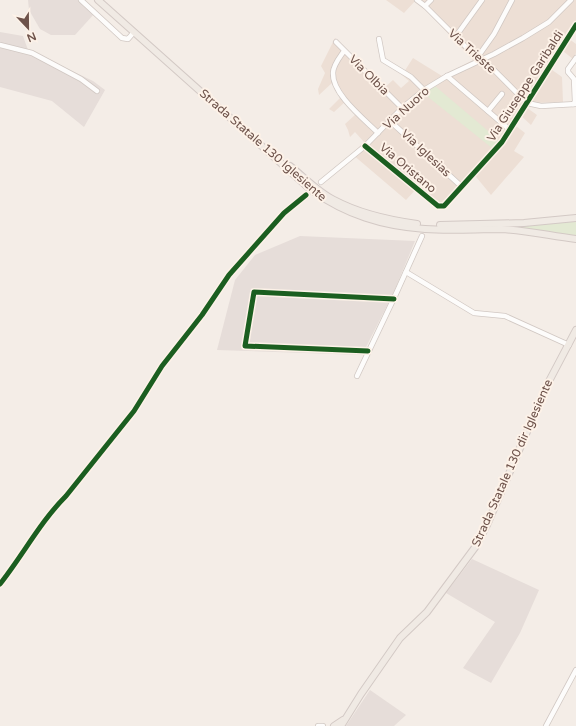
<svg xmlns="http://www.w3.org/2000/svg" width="576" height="726" font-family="'Varela Round',sans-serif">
  <rect width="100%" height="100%" fill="#f4ede7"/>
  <polygon fill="#eddfd5" points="386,0 576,0 576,21 565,36 576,44 576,53 573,59 558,47 548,67 562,77 563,102 532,103 527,99 523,105 537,115 531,125 518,113 511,122 525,133 514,151 524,157 491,195 472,172 442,204 418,187 406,200 352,154 364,142 355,132 350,137 348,130 345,124 356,114 345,102 334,112 329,109 340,98 332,83 319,95 318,89 325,73 321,66 335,38 384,88 393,80 401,88 409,81 402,75 413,58 442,76 473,60 424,8 415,1 404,13"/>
  <g fill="#e6ddd9">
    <polygon points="28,0 80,0 94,14 75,35 51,35 40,29 29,10"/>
    <polygon points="0,32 23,36 28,50 93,81 105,90 84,127 52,101 0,87"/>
    <polygon points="300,236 415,241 393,294 362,355 217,350 235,280 255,255"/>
    <polygon points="472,559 539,590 520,633 491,683 463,668 495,622 446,593"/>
    <polygon points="370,690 406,715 394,726 346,726"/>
  </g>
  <g fill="#e3e9d3">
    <polygon points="435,86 500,141 492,148 423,93"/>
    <polygon points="576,220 576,238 504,226"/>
  </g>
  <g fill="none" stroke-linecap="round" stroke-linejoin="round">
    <g stroke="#d1c8c3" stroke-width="6">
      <g id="minor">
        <polyline points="81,0 122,38 128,39 134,32"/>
        <polyline points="417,0 425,6 480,61 487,63 527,103 541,106 576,104"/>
        <polyline points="425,6 431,0"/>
        <polyline points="456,36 482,0"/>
        <polyline points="379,39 383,60 411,77 424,90"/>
        <polyline points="336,42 402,108"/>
        <polyline points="0,45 32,53 81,79 97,91"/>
        <path d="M344 51C340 57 333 65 333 73 332 94 364 119 378 133"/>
        <polyline points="477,58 494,34 512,0"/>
        <polyline points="447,76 510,130"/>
        <polyline points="573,104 575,102 574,79 568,72 568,69 576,58"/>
        <polyline points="488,111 502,94"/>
        <polyline points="390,121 461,186"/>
        <polyline points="365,146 438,206 444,206 502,142 576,25"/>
        <polyline points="321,182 365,146 402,108 424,90 447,76 494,54 523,38 549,22 571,0"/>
        <polyline points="406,272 474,313 505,316 569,345"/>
        <polyline points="368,351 245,346 254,292 394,299"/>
        <polyline points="357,376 395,296 422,236"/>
        <path d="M0 584C23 555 40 522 66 496L134 411 162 366 202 315 229 275 284 213 306 195"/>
        <polyline points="318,726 323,726"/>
        <polyline points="546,726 576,670"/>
      </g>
    </g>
    <g stroke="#d3c9c5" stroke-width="8">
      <g id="major">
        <path d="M98 0 311 190C347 215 382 226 425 229 450 231 475 229 501 229 526 230 551 236 576 239"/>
        <path d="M290 166C304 177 318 192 334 200 360 214 388 220 417 224"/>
        <polyline points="440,225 524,223 576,218"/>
        <polyline points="334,726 343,720"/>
        <polyline points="341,726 361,694 400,638 427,612 476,546 487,525 547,385 576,330"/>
      </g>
    </g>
    <use href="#minor" stroke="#fdfcfb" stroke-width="4.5"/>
    <use href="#major" stroke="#f0eae4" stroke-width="6"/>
    <g stroke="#fdf2e8" stroke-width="8">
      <g id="cycleway">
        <polyline points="365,146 438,206 444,206 502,142 576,25"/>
        <polyline points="368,351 245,346 254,292 394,299"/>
        <path d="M0 584C23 555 40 522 66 496L134 411 162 366 202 315 229 275 284 213 306 195"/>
      </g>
    </g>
    <use href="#cycleway" stroke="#1b5e20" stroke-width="5"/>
  </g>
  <g text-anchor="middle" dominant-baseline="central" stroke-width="4" stroke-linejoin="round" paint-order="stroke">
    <g font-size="12" fill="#6e534b" stroke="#fdf2e8">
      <text transform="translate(472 51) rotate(42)">Via Trieste</text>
      <text transform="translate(369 75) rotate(45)">Via Olbia</text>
      <text transform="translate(525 86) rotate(-57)">Via Giuseppe Garibaldi</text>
      <text transform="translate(406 108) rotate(-42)">Via Nuoro</text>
      <text transform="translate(263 145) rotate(41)">Strada Statale 130 Iglesiente</text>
      <text transform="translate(426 153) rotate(43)">Via Iglesias</text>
      <text transform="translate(408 168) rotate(40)">Via Oristano</text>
      <text transform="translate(512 463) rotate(-66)">Strada Statale 130 dir Iglesiente</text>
    </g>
  </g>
  <g transform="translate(28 28) rotate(158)" stroke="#fdf2e8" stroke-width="3" paint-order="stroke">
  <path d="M0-3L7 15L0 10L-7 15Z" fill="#6e534b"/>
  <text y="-6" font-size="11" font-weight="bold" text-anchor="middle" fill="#6e534b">N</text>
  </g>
</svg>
